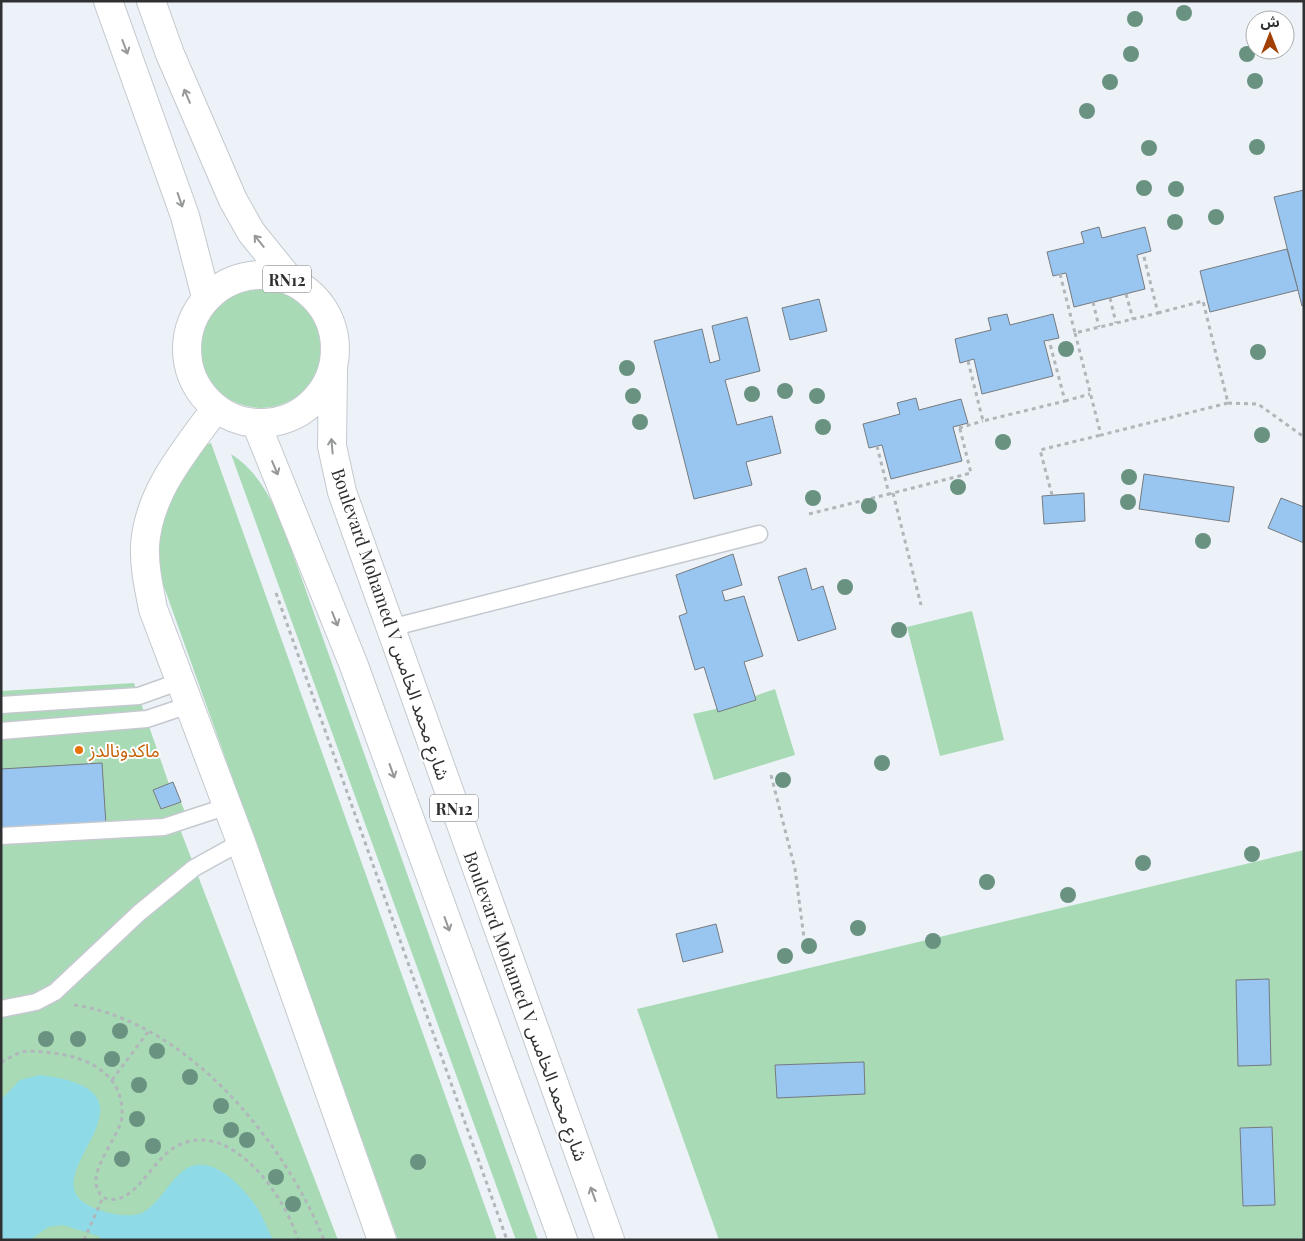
<svg xmlns="http://www.w3.org/2000/svg" width="1305" height="1241" font-family="'Playfair Display','Noto Sans Arabic',serif">
  <rect width="100%" height="100%" fill="#ecf2f7"/>
  <g fill="#a8dab6">
    <circle cx="261" cy="347" r="61"/>
    <polygon points="211,443 497,1240 398,1240 159,573 156,559 162,508 205,445"/>
    <path d="M231 454C255 469 268 493 280 518L538 1240H516Z"/>
    <polygon points="972,611 1004,740 940,756 907,627"/>
    <polygon points="134,683 169,784 153,790 161,809 181,802 185,812 175,816 338,1240 1,1240 1,691"/>
    <polygon points="775,689 795,755 714,780 693,714 756,700 755,696"/>
    <polygon points="1304,850 1304,1240 719,1240 637,1009"/>
  </g>
  <path fill="#8edae6" d="M40 1075C172 1091 39 1168 83 1202 96 1212 130 1220 144 1212 160 1202 168 1183 183 1171 210 1150 244 1188 258 1209 264 1219 268 1230 273 1240H103L98 1236 63 1225 48 1227 30 1240H1V1100L20 1080Z"/>
  <g fill="#99c6f0" stroke="#757a7f">
    <polygon points="1304,190 1304,305 1302,306 1274,197"/>
    <polygon points="1099,227 1102,238 1145,227 1151,251 1137,255 1145,289 1074,307 1066,273 1053,276 1047,252 1084,243 1081,232"/>
    <polygon points="1287,249 1298,290 1210,312 1200,271"/>
    <polygon points="819,299 827,331 790,340 782,308"/>
    <polygon points="1007,314 1010,325 1053,314 1059,338 1044,341 1053,376 982,394 974,359 960,363 955,339 991,330 988,318"/>
    <polygon points="747,317 760,371 725,380 737,425 772,416 781,453 746,462 752,485 694,499 654,341 702,329 710,363 720,360 712,326"/>
    <polygon points="916,398 919,410 961,399 968,423 953,427 962,461 891,479 882,445 869,448 863,424 900,414 897,403"/>
    <polygon points="1144,474 1234,487 1229,522 1139,509"/>
    <polygon points="1084,493 1085,521 1044,524 1042,496"/>
    <polygon points="1281,498 1304,507 1304,543 1268,528"/>
    <polygon points="733,554 742,585 722,591 725,601 744,596 763,656 744,662 756,700 718,712 704,667 695,670 679,616 687,613 676,575"/>
    <polygon points="806,568 812,590 823,586 836,629 798,641 778,577"/>
    <polygon points="102,763 106,825 1,830 1,769"/>
    <polygon points="173,782 181,802 161,809 153,790"/>
    <polygon points="716,924 723,952 683,962 676,934"/>
    <polygon points="1269,979 1271,1065 1238,1066 1236,980"/>
    <polygon points="864,1062 865,1094 777,1098 775,1065"/>
    <polygon points="1272,1127 1275,1205 1243,1206 1240,1128"/>
  </g>
  <g fill="none" stroke-linecap="round" stroke-linejoin="round">
    <g stroke="#c4c9cf" stroke-width="19">
      <g id="lane">
        <polyline points="390,628 759,534"/>
        <polyline points="1,705 139,696 181,681"/>
        <polyline points="1,731 147,719 189,705"/>
        <polyline points="1,836 164,827 228,806"/>
        <polyline points="1,1009 36,1002 55,992 139,913 194,868 241,842"/>
      </g>
    </g>
    <g stroke="#c4c9cf" stroke-width="30">
      <path id="street" d="M216 408C185 451 149 491 145 545 144 567 149 588 153 609L241 842 382 1240"/>
    </g>
    <g stroke="#c4c9cf" stroke-width="30">
      <g id="primary">
        <polyline points="108,1 185,216 206,297"/>
        <polyline points="151,1 170,54 233,200 251,232 289,279"/>
        <circle cx="261" cy="349" r="74"/>
        <polyline points="333,371 332,446 342,492 610,1240"/>
        <polyline points="256,423 353,663 563,1240"/>
      </g>
    </g>
    <g stroke="#b1b6ba" stroke-width="3" stroke-dasharray="4 4" stroke-linecap="butt">
      <polyline points="1060,274 1075,333 1158,313 1143,253"/>
      <polyline points="1126,294 1133,319"/>
      <polyline points="1110,298 1116,323"/>
      <polyline points="1093,302 1099,327"/>
      <polyline points="1075,333 1101,435 1228,403 1203,301 1158,313"/>
      <polyline points="968,361 983,421 1065,401 1049,340"/>
      <polyline points="1065,401 1090,394"/>
      <polyline points="1228,403 1258,404 1304,437"/>
      <polyline points="959,428 983,421"/>
      <polyline points="877,446 889,494 893,493 971,473 959,425"/>
      <polyline points="893,493 921,605"/>
      <polyline points="1052,495 1040,450 1101,435"/>
      <polyline points="809,514 889,494"/>
      <polyline points="276,593 507,1240"/>
      <polyline points="771,775 795,869 804,938"/>
      <path d="M74 1005C186 1021 284 1140 324 1240"/>
      <path d="M1 1062C8 1059 15 1054 22 1052 31 1050 42 1052 52 1053 88 1057 124 1074 122 1116 121 1137 81 1176 102 1196 107 1201 117 1200 123 1197 142 1188 155 1159 175 1147 229 1116 285 1195 298 1240"/>
      <polyline points="112,1080 148,1032"/>
      <polyline points="84,1240 103,1197"/>
    </g>
    <use href="#lane" stroke="#fff" stroke-width="16"/>
    <use href="#street" stroke="#fff" stroke-width="28"/>
    <use href="#primary" stroke="#fff" stroke-width="28"/>
  </g>
  <g fill="#6a9281">
    <circle cx="1184" cy="13" r="8"/>
    <circle cx="1135" cy="19" r="8"/>
    <circle cx="1131" cy="54" r="8"/>
    <circle cx="1247" cy="54" r="8"/>
    <circle cx="1255" cy="81" r="8"/>
    <circle cx="1110" cy="82" r="8"/>
    <circle cx="1087" cy="111" r="8"/>
    <circle cx="1257" cy="147" r="8"/>
    <circle cx="1149" cy="148" r="8"/>
    <circle cx="1144" cy="188" r="8"/>
    <circle cx="1176" cy="189" r="8"/>
    <circle cx="1216" cy="217" r="8"/>
    <circle cx="1175" cy="222" r="8"/>
    <circle cx="1066" cy="349" r="8"/>
    <circle cx="1258" cy="352" r="8"/>
    <circle cx="627" cy="368" r="8"/>
    <circle cx="785" cy="391" r="8"/>
    <circle cx="752" cy="394" r="8"/>
    <circle cx="633" cy="396" r="8"/>
    <circle cx="817" cy="396" r="8"/>
    <circle cx="640" cy="422" r="8"/>
    <circle cx="823" cy="427" r="8"/>
    <circle cx="1262" cy="435" r="8"/>
    <circle cx="1003" cy="442" r="8"/>
    <circle cx="1129" cy="477" r="8"/>
    <circle cx="958" cy="487" r="8"/>
    <circle cx="813" cy="498" r="8"/>
    <circle cx="1128" cy="502" r="8"/>
    <circle cx="869" cy="506" r="8"/>
    <circle cx="1203" cy="541" r="8"/>
    <circle cx="845" cy="587" r="8"/>
    <circle cx="899" cy="630" r="8"/>
    <circle cx="882" cy="763" r="8"/>
    <circle cx="783" cy="780" r="8"/>
    <circle cx="1252" cy="854" r="8"/>
    <circle cx="1143" cy="863" r="8"/>
    <circle cx="987" cy="882" r="8"/>
    <circle cx="1068" cy="895" r="8"/>
    <circle cx="858" cy="928" r="8"/>
    <circle cx="933" cy="941" r="8"/>
    <circle cx="809" cy="946" r="8"/>
    <circle cx="785" cy="956" r="8"/>
    <circle cx="120" cy="1031" r="8"/>
    <circle cx="46" cy="1039" r="8"/>
    <circle cx="78" cy="1039" r="8"/>
    <circle cx="157" cy="1051" r="8"/>
    <circle cx="112" cy="1059" r="8"/>
    <circle cx="190" cy="1077" r="8"/>
    <circle cx="139" cy="1085" r="8"/>
    <circle cx="221" cy="1106" r="8"/>
    <circle cx="137" cy="1119" r="8"/>
    <circle cx="231" cy="1130" r="8"/>
    <circle cx="247" cy="1140" r="8"/>
    <circle cx="153" cy="1146" r="8"/>
    <circle cx="122" cy="1159" r="8"/>
    <circle cx="418" cy="1162" r="8"/>
    <circle cx="276" cy="1177" r="8"/>
    <circle cx="293" cy="1204" r="8"/>
  </g>
  <defs><path id="oneway-shaft" d="M-6 0H5M1.5-3L5.5 0L1.5 3" fill="none" stroke-width="1.6" stroke-linecap="round" stroke-linejoin="round" transform="scale(1.25)"/></defs>
  <g stroke="#969898">
    <use href="#oneway-shaft" transform="translate(125 47) rotate(69)"/>
    <use href="#oneway-shaft" transform="translate(187 96) rotate(-113)"/>
    <use href="#oneway-shaft" transform="translate(180 200) rotate(71)"/>
    <use href="#oneway-shaft" transform="translate(259 241) rotate(-129)"/>
    <use href="#oneway-shaft" transform="translate(332 446) rotate(-95)"/>
    <use href="#oneway-shaft" transform="translate(275 468) rotate(67)"/>
    <use href="#oneway-shaft" transform="translate(335 619) rotate(68)"/>
    <use href="#oneway-shaft" transform="translate(392 771) rotate(70)"/>
    <use href="#oneway-shaft" transform="translate(447 924) rotate(70)"/>
    <use href="#oneway-shaft" transform="translate(593 1194) rotate(-110)"/>
  </g>
  <circle fill="#e8710a" stroke="#fff" stroke-width="2" cx="79" cy="750" r="5"/>
  <g text-anchor="middle" dominant-baseline="central" stroke-width="4" stroke-linejoin="round" paint-order="stroke">
    <g fill="#fff" stroke="#6d6e70" stroke-width="1">
      <rect x="263" y="265.5" width="48" height="27" rx="4"/>
      <rect x="430" y="794.5" width="48" height="27" rx="4"/>
    </g>
    <g font-size="16" font-weight="bold" fill="#2e3032">
      <text x="287" y="279">RN12</text>
      <text x="454" y="808">RN12</text>
    </g>
    <g font-size="18" fill="#2e3032" stroke="#fff">
      <text transform="translate(391 624) rotate(71)">Boulevard Mohamed V شارع محمد الخامس</text>
      <text transform="translate(526 1006) rotate(70)">Boulevard Mohamed V شارع محمد الخامس</text>
    </g>
    <g font-size="18" fill="#c56008" stroke="#fff" text-anchor="start">
      <text x="89" y="750">ماكدونالدز</text>
    </g>
  </g>
  <rect width="1305" height="1241" fill="none" stroke="#2e3032" stroke-width="5"/>
  <g transform="translate(1270 35)"><circle r="24" fill="#ffffff" stroke="#abacad"/>
  <path d="M0-4L9 19L0 12L-9 19Z" fill="#a23f04"/>
  <text y="-8" font-size="14" font-weight="bold" text-anchor="middle" fill="#2e3032">ش</text>
  </g>
</svg>
